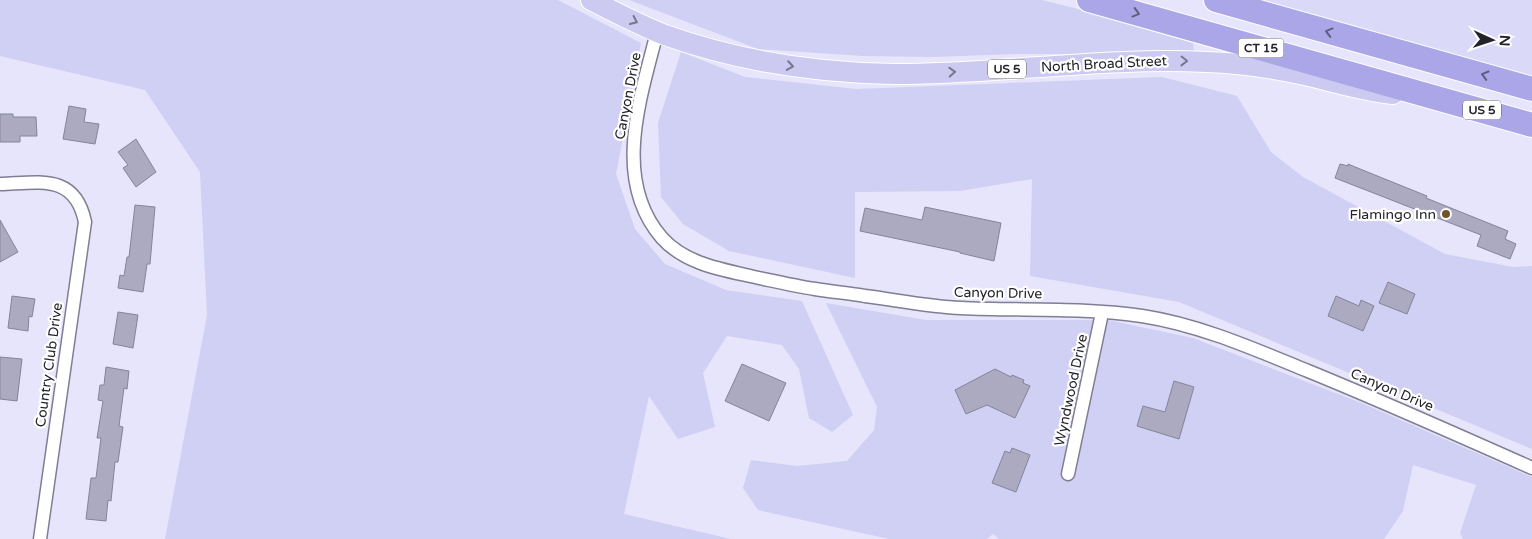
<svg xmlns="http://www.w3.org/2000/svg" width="1532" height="539" font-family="'Varela Round',sans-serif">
  <rect width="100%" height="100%" fill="#e6e5fc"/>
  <polygon fill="#dadaf8" points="1263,0 1532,0 1532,79"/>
  <g fill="#d0cff4">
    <polygon points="0,0 558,0 641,43 616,174 635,229 665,264 726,290 802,301 853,415 832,432 809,418 799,369 782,345 727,336 703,373 715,427 678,439 649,396 624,514 731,539 165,539 207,315 200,172 145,90 0,56"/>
    <polygon points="629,0 1042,0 1078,9 1193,43 1194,54 1019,54 932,57 863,56 758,49"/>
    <polygon points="681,52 745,77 856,89 1162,77 1237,96 1271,152 1303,177 1445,254 1513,267 1532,266 1532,449 1179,302 1030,276 1032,179 960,191 855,192 855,278 729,251 683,224 661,197 658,123"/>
    <polygon points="826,303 926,320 1108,320 1193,338 1364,404 1532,477 1532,539 1463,539 1460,533 1476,485 1413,465 1403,511 1384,539 999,539 993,534 987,539 889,539 758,510 743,488 751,460 797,466 847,461 874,430 877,407"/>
  </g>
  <g fill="#abaac0" stroke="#848499">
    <polygon points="69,106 86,109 84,122 99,124 95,144 63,139"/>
    <polygon points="0,114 13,114 13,117 36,117 37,136 20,136 20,142 0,142"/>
    <polygon points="136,139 156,172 136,187 123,168 128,165 118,152"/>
    <polygon points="1340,164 1348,166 1348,164 1365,171 1427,196 1426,198 1508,231 1505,239 1516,244 1510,259 1477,246 1481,235 1335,178"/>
    <polygon points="135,205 155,207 150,264 147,264 143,292 118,288 120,275 124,276 127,257 129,257"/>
    <polygon points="925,207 1001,223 994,261 960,253 960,252 860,231 865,208 922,220"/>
    <polygon points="0,220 18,252 0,262"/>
    <polygon points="1388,282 1415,294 1407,314 1379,303"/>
    <polygon points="12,296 35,299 32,317 29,316 28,331 8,328"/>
    <polygon points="1336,296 1359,306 1361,300 1374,306 1363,331 1328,316"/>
    <polygon points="118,312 138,315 133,348 113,344"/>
    <polygon points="0,357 22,359 17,401 0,399"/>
    <polygon points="742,364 786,383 769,421 725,401"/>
    <polygon points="106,367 129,371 127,389 124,388 119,426 123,427 118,462 115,462 111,501 108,500 106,521 86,519 91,478 96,478 101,438 97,438 103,401 98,400 100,385 104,385"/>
    <polygon points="995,369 1011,377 1012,375 1024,380 1023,383 1030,386 1015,418 987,405 966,414 955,390"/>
    <polygon points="1174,381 1194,387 1179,439 1137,426 1143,406 1165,412"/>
    <polygon points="1012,448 1030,455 1016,492 992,483 1005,451 1010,453"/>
  </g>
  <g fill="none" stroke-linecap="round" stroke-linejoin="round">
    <g stroke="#7f7e93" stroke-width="15">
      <g id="street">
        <path d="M657 32C641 97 611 179 662 238 686 265 725 270 759 278 778 282 796 286 815 289 832 292 849 293 865 296 897 300 929 307 961 308 1021 311 1082 307 1142 316 1200 325 1254 349 1308 371 1384 402 1458 435 1532 468"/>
        <path d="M0 184C39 183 75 173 85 222L40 539"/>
        <polyline points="1068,474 1102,313"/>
      </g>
    </g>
    <g stroke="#fff" stroke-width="22">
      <path id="primary" d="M591 0C615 12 639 25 665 35 738 61 817 73 895 74 999 74 1103 57 1207 62 1240 63 1273 68 1305 75 1334 82 1363 91 1393 94"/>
    </g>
    <g stroke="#fff" stroke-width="26">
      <g id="highway">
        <polyline points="1089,0 1532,125"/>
        <polyline points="1216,0 1532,89"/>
      </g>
    </g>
    <use href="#street" stroke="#fff" stroke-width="12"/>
    <use href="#primary" stroke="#cccaf1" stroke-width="20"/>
    <use href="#highway" stroke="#aaa6e7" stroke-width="24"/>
  </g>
  <defs><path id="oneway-chevron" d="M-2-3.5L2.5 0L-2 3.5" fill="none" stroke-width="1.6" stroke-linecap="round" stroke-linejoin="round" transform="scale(1.25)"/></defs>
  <g stroke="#605e80">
    <use href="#oneway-chevron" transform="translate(1136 13) rotate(15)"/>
    <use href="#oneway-chevron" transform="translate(1329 32) rotate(-165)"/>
    <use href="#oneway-chevron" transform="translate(1485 75) rotate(-164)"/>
  </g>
  <g stroke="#78768e">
    <use href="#oneway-chevron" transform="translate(634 21) rotate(25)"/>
    <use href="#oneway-chevron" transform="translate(1184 61) rotate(1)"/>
    <use href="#oneway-chevron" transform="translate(790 66) rotate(9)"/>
    <use href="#oneway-chevron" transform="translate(952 72) rotate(-3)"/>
  </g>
  <circle fill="#705327" stroke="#fff" stroke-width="2" cx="1446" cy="214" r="5"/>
  <g text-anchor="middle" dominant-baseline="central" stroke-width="4.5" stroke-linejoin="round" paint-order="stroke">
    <g fill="#fff" stroke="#65656b" stroke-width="1">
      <rect x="1238.5" y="38.5" width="45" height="19" rx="4"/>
      <rect x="988" y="59.5" width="38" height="19" rx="4"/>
      <rect x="1463" y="100.5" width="38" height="19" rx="4"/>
    </g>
    <g font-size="12" font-weight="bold" fill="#23232b">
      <text x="1261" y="48">CT 15</text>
      <text x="1007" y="69">US 5</text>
      <text x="1482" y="110">US 5</text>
    </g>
    <g font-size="14" fill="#23232b" stroke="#fff">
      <text transform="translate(1104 64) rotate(-3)">North Broad Street</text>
      <text transform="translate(628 96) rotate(-79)">Canyon Drive</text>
      <text transform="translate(998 293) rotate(1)">Canyon Drive</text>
      <text transform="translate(49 365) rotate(-82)">Country Club Drive</text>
      <text transform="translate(1071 390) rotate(-78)">Wyndwood Drive</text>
      <text transform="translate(1392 390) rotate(23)">Canyon Drive</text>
    </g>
    <g font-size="14" fill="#23232b" stroke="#fff" text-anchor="end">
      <text x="1436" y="214">Flamingo Inn</text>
    </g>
  </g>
  <g transform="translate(1492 40) rotate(93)" stroke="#ffffff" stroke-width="4" paint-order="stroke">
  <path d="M0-4L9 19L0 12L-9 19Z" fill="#23232b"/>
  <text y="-8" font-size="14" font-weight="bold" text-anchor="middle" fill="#23232b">N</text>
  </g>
</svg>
